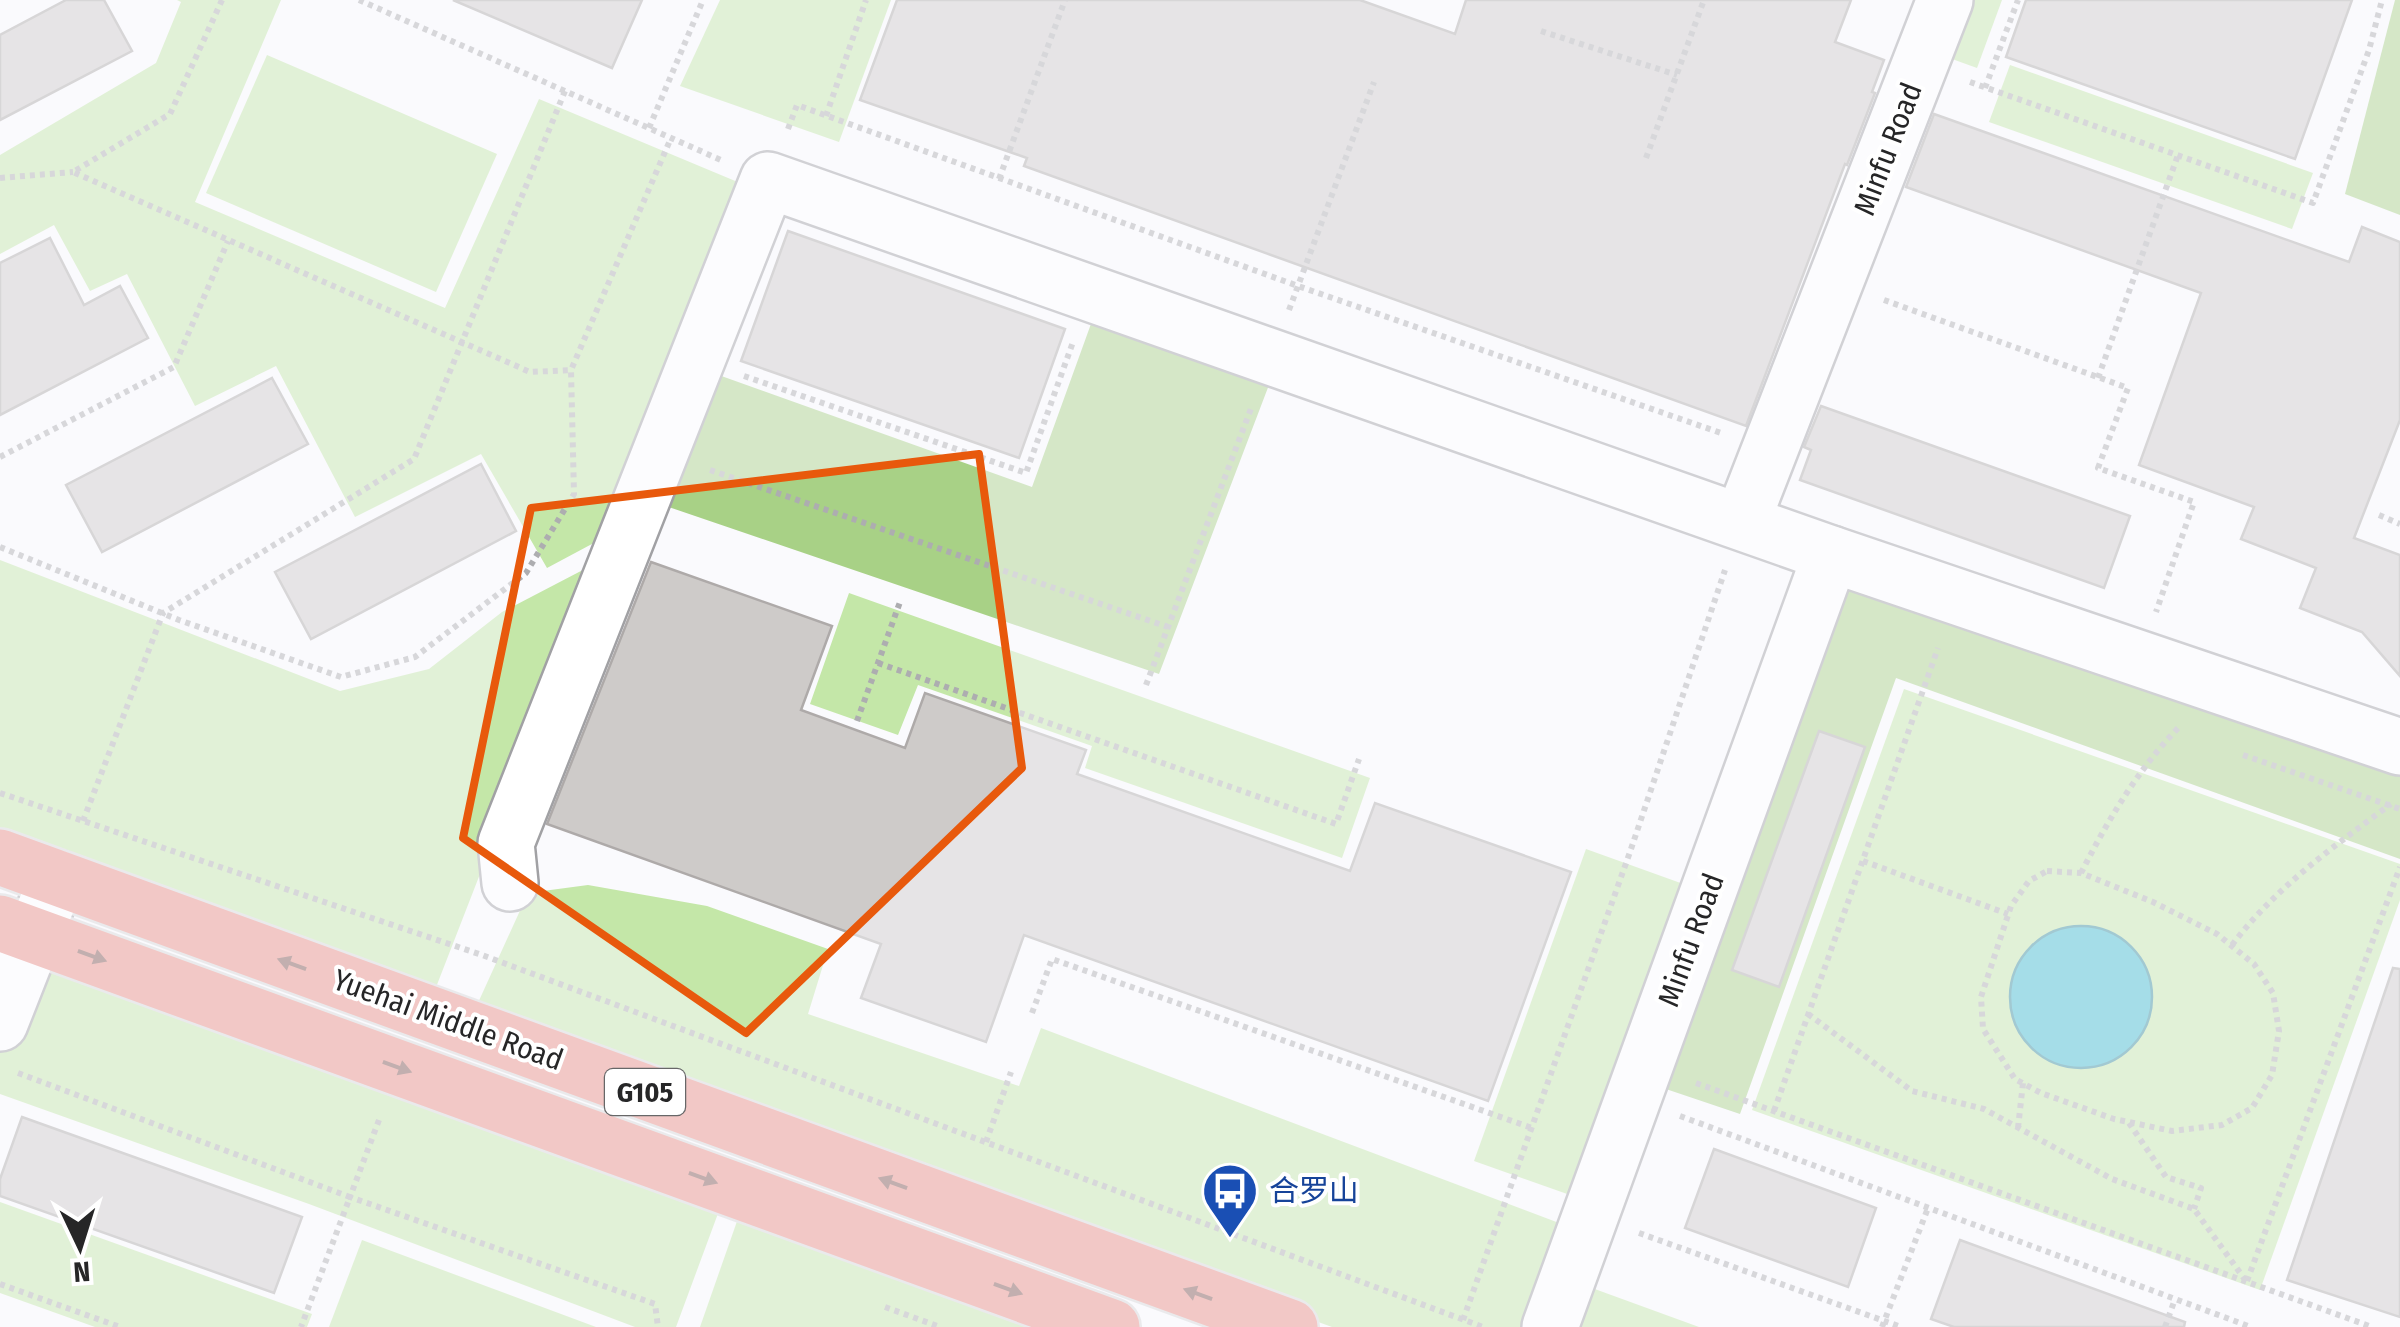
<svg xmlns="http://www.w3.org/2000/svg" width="2400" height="1327" font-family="'Fira Sans Condensed','Noto Sans SC',sans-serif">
  <rect width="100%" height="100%" fill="#fafafd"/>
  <g fill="#c4e7a8">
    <polygon points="177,0 281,0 195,202 445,308 539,99 752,188 605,537 547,568 481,454 355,517 276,366 195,406 127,274 90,291 54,225 0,254 0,155 156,63 181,2"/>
    <polygon points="720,0 891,0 839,142 680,86"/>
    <polygon points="1961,0 2002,0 1977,68 1941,55"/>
    <polygon points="267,55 497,154 436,292 206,193"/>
    <polygon points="2010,65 2313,173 2292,229 1989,122"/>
    <polygon points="0,560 340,691 429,669 502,612 602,560 433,995 0,841"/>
    <polygon points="849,593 1370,778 1342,858 1085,768 1092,746 918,685 898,735 810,704"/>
    <polygon points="1904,689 2400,864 2400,900 2260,1290 1752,1110"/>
    <polygon points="1586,849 1700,890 1587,1201 1474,1161"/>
    <polygon points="588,885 707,906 828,949 808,1014 1019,1086 1041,1028 1575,1229 1537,1327 1332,1327 472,1016 528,893"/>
    <polygon points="0,939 723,1200 676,1327 635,1327 309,1204 0,1094"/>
    <polygon points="0,1202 312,1314 307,1327 95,1327 0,1293"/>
    <polygon points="742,1207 1067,1327 700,1327"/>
    <polygon points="362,1240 596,1327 329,1327"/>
    <polygon points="1592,1288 1699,1327 1575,1327"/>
  </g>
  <g fill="#a8d186">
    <polygon points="2395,0 2400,0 2400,215 2345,194"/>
    <polygon points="1096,310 1275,369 1159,674 654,502 713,373 1032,487"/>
    <polygon points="1844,573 2400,766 2400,859 1896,678 1740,1114 1657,1086"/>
  </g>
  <circle fill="#3fbacf" stroke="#388e9d" stroke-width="2.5" cx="2081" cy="997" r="71"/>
  <g fill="#cecbc9" stroke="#aeaaa9" stroke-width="2.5">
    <polygon points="66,0 104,0 132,51 0,120 0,35"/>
    <polygon points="453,0 642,0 612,68"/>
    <polygon points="897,0 1360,0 1455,34 1466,0 1851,0 1835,42 1884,60 1872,92 1875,93 1847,165 1845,164 1746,426 1024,166 1027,158 860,100"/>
    <polygon points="2026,0 2352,0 2295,159 2006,57"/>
    <polygon points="1934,114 2349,262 2362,227 2400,242 2400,420 2354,538 2400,555 2400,676 2362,632 2300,608 2316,568 2241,539 2254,507 2139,465 2201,293 1906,187"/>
    <polygon points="788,231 1065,329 1019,458 741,361"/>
    <polygon points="50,238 84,305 120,286 148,338 0,415 0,263"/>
    <polygon points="272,378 308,444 102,552 66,485"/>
    <polygon points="1821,406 2130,516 2104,588 1800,480 1811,450 1804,447"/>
    <polygon points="481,464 516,531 311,639 275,572"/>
    <polygon points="651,562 832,626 801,710 905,748 925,693 1086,750 1077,774 1350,871 1375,803 1571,872 1488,1101 1024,935 986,1042 861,998 881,944 547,824"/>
    <polygon points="1819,731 1865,747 1779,987 1732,970"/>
    <polygon points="2393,968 2400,969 2400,1317 2287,1280"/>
    <polygon points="22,1117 302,1217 274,1293 0,1196 0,1179"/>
    <polygon points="1714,1149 1876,1208 1848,1287 1685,1228"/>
    <polygon points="1960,1240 2185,1322 2184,1327 1954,1327 1931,1319"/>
  </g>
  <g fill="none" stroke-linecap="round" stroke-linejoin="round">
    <g stroke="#a1a1a4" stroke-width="60">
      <g id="minor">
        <polyline points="1742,521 1945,0"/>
        <polyline points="510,883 506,843 768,180 1831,554 2400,747"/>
        <polyline points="0,1023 57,878"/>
        <polyline points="1550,1327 1831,554"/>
      </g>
    </g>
    <g stroke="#d8d8d8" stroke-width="60">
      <g id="highway">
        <polyline points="0,857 1290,1327"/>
        <polyline points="0,923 1112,1327"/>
      </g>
    </g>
    <g stroke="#adadb0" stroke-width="6" stroke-dasharray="5 5" stroke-linecap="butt">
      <polyline points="222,0 170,114 73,172 530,372 571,370"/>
      <polyline points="359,0 721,160"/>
      <polyline points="1541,31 1677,75"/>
      <polyline points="1970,82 2313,203 2369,50 2382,0"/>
      <polyline points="1985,88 2018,0"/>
      <polyline points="826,116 866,0"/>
      <polyline points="649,128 703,0"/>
      <polyline points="788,129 797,105 1298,286 1721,433"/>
      <polyline points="1646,158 1704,0"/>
      <polyline points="0,178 73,172"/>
      <polyline points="999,179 1065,0"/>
      <polyline points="1884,300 2128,388 2098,468 2194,502 2156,612"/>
      <polyline points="1289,310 1374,82"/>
      <polyline points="744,376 1026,473 1073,342"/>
      <polyline points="2098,378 2178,155"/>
      <polyline points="0,457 174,367 228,241"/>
      <polyline points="710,470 1168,627"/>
      <polyline points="2379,515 2400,524"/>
      <polyline points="0,547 179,620 341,677 415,657 526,573 574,494 571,370 671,138"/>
      <polyline points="878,663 1336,824 1359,759"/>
      <polyline points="1146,685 1252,406"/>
      <polyline points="857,721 900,602"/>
      <polyline points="2243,755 2400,809"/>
      <polyline points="0,793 482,955 1483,1327"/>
      <polyline points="83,821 163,613 414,459 565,91"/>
      <polyline points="1863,861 2008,914"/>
      <polygon points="2047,871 2081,873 2153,902 2217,934 2254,964 2273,993 2279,1031 2272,1075 2252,1108 2222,1125 2172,1131 2114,1119 2041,1093 2015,1079 1983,1029 1981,997 2011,906 2029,881"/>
      <path d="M2081 873C2108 820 2138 769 2180 726"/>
      <path d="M2232 945C2276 887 2333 847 2391 804"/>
      <polyline points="1032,1013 1052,959 1532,1128"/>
      <polyline points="1808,1014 1912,1091 1984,1109 2112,1179 2194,1209 2246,1281"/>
      <polyline points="18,1073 350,1197 301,1327"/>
      <polyline points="1696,1083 2372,1327"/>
      <polyline points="1774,1111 1938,648"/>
      <polyline points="1680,1116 2251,1327"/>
      <polyline points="379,1120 350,1197 655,1304 658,1327"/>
      <polyline points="2129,1123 2166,1177 2201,1188 2194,1209"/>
      <polyline points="2018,1128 2023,1083"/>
      <polyline points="986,1142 1011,1072"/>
      <polyline points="1639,1233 1901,1327"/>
      <polyline points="2247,1281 2400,867"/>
      <polyline points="0,1284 120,1327"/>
      <polyline points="885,1307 940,1327"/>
      <polyline points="1463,1320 1630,852 1725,570"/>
      <polyline points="1882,1327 1928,1208"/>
      <polyline points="2165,1327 2175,1299"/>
    </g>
    <use href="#minor" stroke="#fff" stroke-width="55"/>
    <use href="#highway" stroke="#e98d83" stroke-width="55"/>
  </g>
  <defs><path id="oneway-solid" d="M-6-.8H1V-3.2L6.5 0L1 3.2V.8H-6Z" transform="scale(2.5)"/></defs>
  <g fill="#7e5450">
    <use href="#oneway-solid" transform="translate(92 956) rotate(20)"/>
    <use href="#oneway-solid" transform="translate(292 964) rotate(-160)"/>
    <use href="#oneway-solid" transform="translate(397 1067) rotate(20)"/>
    <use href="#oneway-solid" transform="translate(703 1178) rotate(20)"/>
    <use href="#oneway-solid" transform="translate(893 1183) rotate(-160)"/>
    <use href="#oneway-solid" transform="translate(1008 1289) rotate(20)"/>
    <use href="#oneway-solid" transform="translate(1198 1294) rotate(-160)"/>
  </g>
  <path d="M0 0H2400V1327H0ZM979 454 1022 768 746 1033 463 838 531 508Z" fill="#fafafd" fill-opacity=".55" fill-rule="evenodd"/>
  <path fill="none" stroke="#e8590c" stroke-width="8" stroke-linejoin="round" d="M979 454 1022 768 746 1033 463 838 531 508Z"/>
  <defs>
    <g id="bus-pin" transform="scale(2.875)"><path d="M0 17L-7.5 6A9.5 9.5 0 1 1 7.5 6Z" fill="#1a4fb4" stroke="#fff"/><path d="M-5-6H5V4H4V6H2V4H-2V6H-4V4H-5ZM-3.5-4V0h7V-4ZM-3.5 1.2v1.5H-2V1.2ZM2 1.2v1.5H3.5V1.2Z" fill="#fff"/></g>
  </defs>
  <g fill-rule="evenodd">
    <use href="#bus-pin" x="1230" y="1191"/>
  </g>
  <g text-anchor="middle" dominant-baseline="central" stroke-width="8" stroke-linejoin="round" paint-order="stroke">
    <rect fill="#fff" stroke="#676768" stroke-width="2.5" x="605" y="1069" width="80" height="46" rx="8"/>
    <g font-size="28" font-weight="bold" fill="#262627">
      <text x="645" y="1092">G105</text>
    </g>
    <g font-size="30" fill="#262627" stroke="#fff">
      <text transform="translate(1888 149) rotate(-69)">Minfu Road</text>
      <text transform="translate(1691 940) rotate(-70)">Minfu Road</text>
      <text transform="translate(448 1020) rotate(20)">Yuehai Middle Road</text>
    </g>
    <g font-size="30" fill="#164399" stroke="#fff" text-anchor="start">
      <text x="1269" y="1191">合罗山</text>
    </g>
  </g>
  <g transform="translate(80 1247) rotate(176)" stroke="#ffffff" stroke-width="8" paint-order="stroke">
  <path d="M0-8L18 38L0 25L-18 38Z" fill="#262627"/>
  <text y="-15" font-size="28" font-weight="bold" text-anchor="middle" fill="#262627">N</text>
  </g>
</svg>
